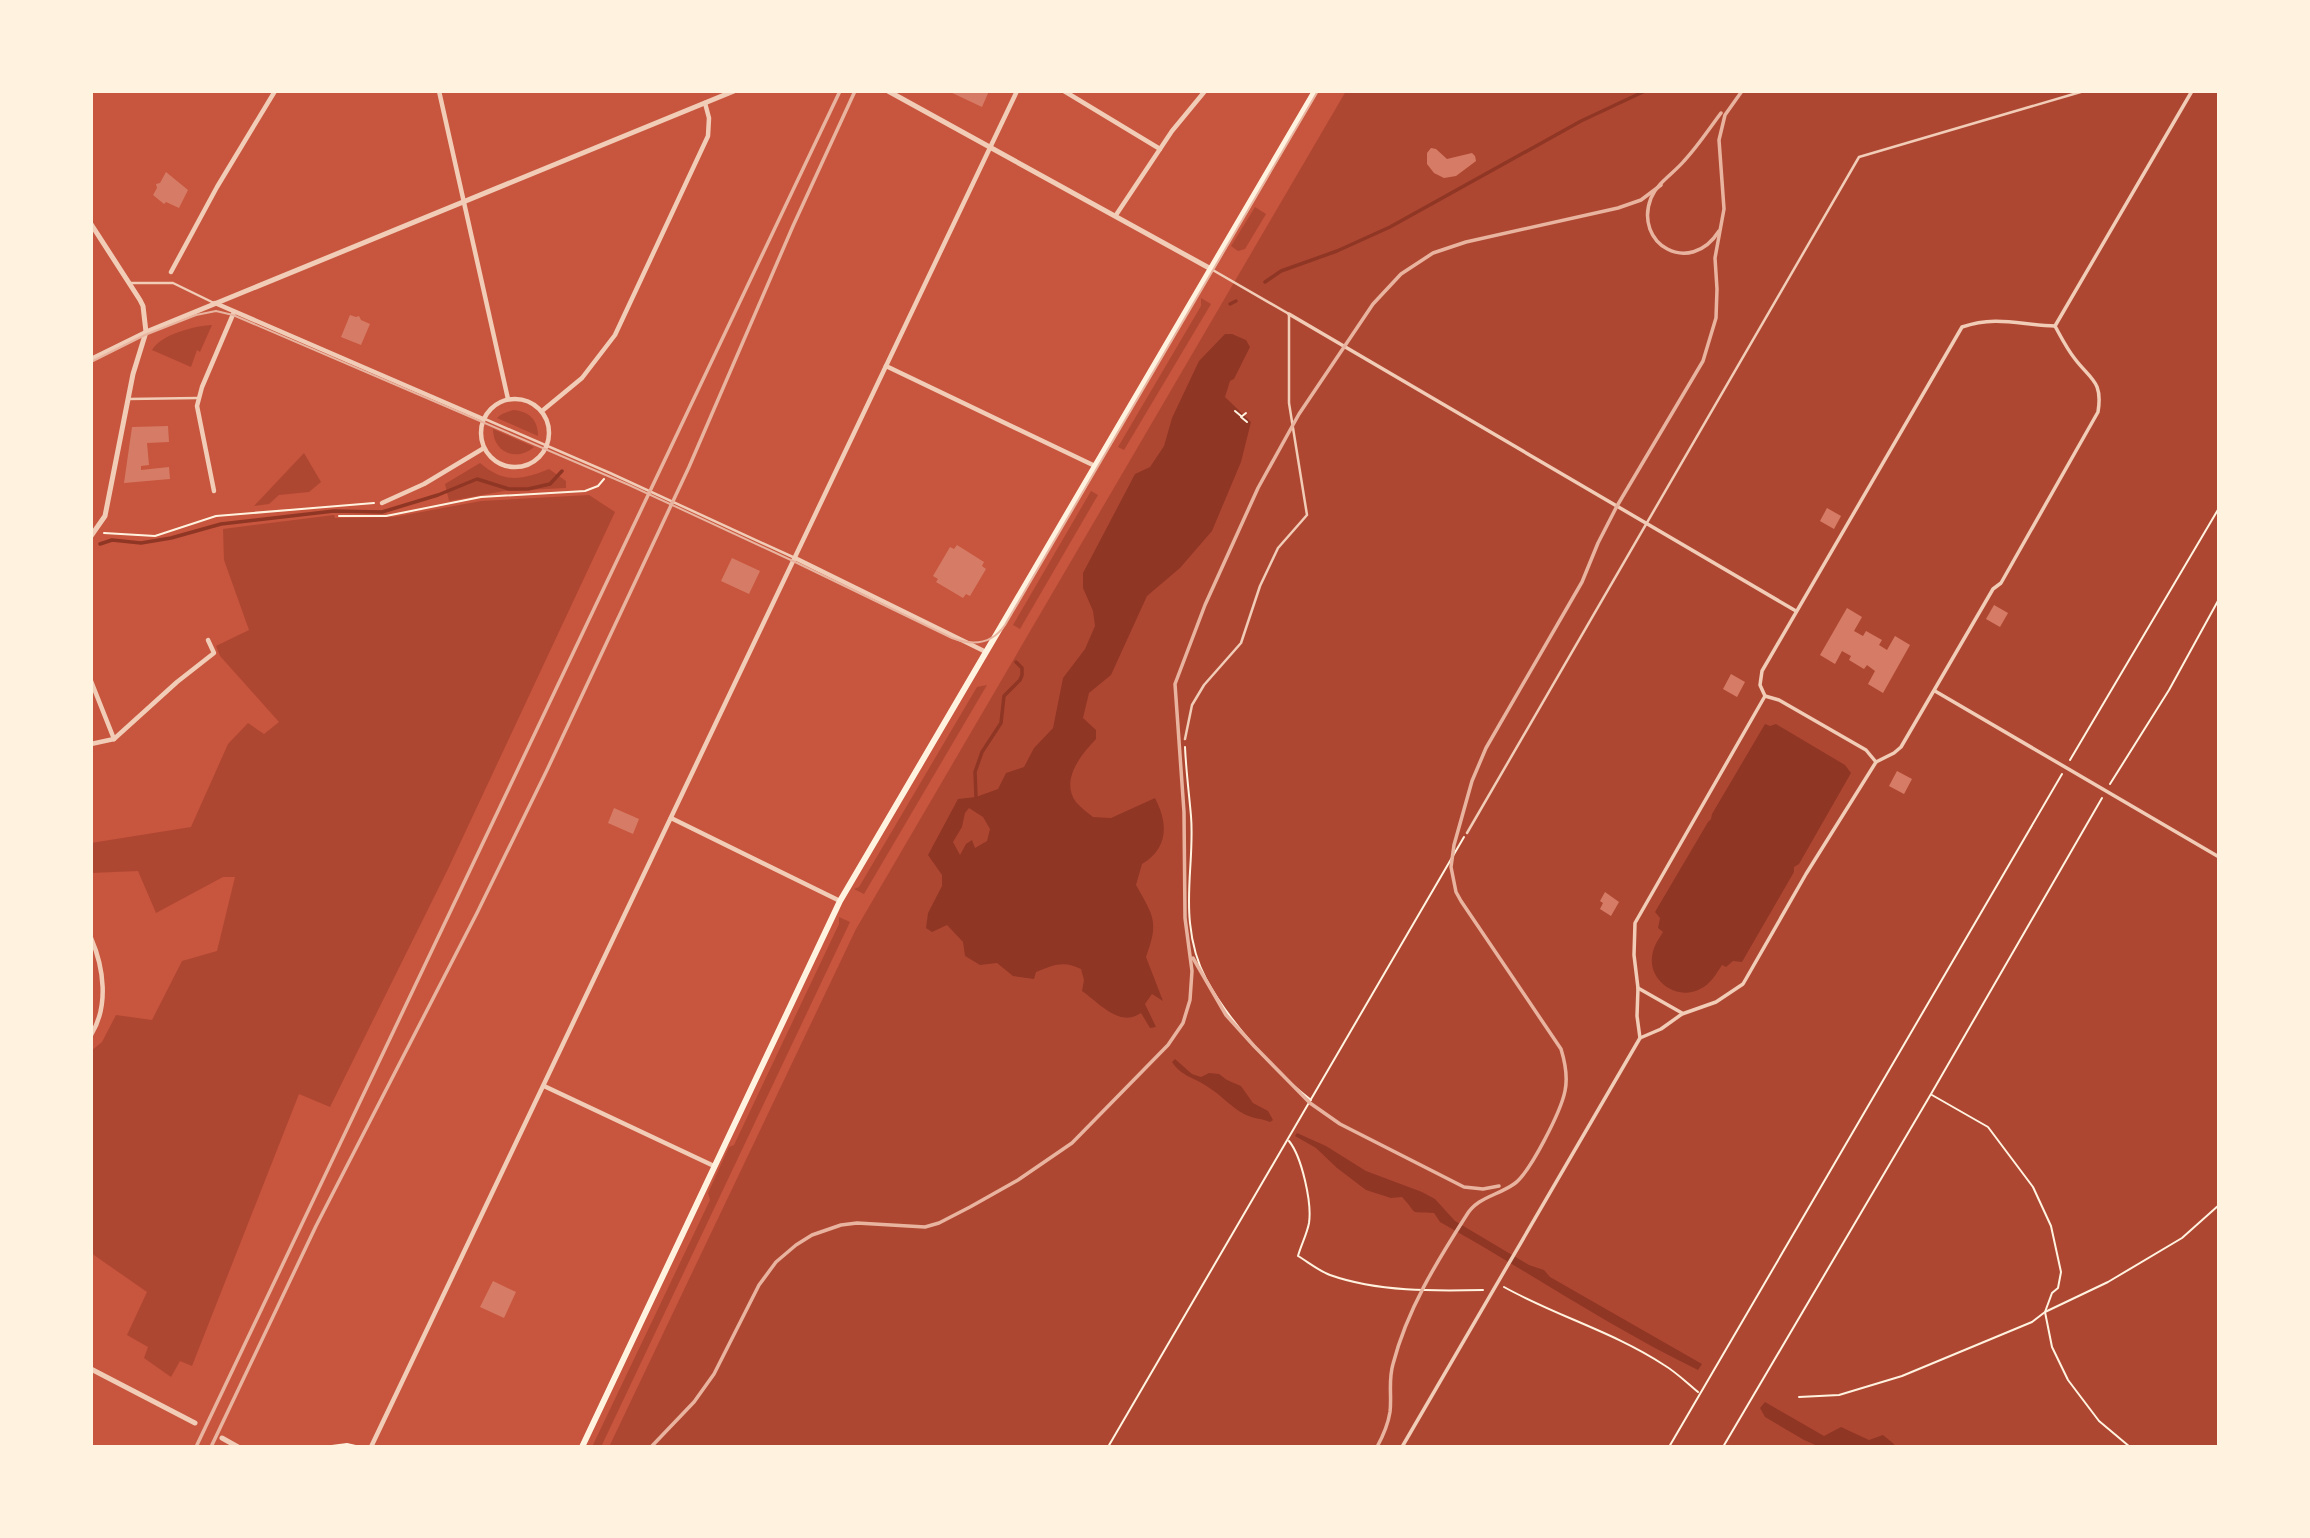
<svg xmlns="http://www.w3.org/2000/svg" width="2310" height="1538" font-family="'Fira Sans Condensed',sans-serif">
  <rect width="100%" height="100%" fill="#c8553d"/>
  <g fill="#ae4732">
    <polygon points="1346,91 2219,91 2219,1447 609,1447 856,929"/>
    <polygon points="1255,207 1266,214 1245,249 1238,251 1231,246"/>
    <polygon points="1201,298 1211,304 1124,450 1118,447 1201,306"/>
    <path d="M212 325 200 352 197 350 191 367 152 350C162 334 194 326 212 325Z"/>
    <path d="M513 410C529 411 538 420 538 436L497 418 502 414Z"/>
    <path d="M493 429 534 447C517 462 493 453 493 429Z"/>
    <polygon points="304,453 321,482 309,492 279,495 269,504 254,506"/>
    <path d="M480 463C505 484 521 480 549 469L566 481V488L504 491 449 501 445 484Z"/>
    <polygon points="1091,491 1098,495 1020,629 1013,625"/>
    <polygon points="589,495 615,512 448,869 330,1107 299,1094 192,1366 180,1361 171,1377 144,1358 148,1347 127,1335 147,1292 91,1253 91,1051 102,1042 116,1015 152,1020 182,961 217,951 235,877 223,877 156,913 138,871 91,873 91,843 191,827 228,744 248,723 264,734 279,722 220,656 216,646 249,630 224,560 223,529 334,515 335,518 394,517 481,501"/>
    <polygon points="987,685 864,894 854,889 859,887 977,687"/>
    <polygon points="839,917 850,922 601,1447 592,1447 710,1200 708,1193 729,1147 734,1145 839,924"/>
  </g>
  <g fill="#8f3625" fill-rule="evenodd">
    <path d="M1225 334H1232L1246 340 1250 347 1234 379 1230 381 1225 397 1251 422 1241 462 1212 531 1180 568 1147 596 1111 675 1089 693 1083 718 1096 730V739C1081 755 1060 780 1076 802 1081 808 1088 813 1093 817L1111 818 1155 798C1168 823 1169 848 1142 864L1136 885C1154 917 1159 921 1146 957L1163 1001 1152 994 1145 1004 1156 1027 1150 1028 1141 1013C1120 1028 1099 1003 1082 991L1084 980 1081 969C1064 960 1053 965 1036 972L1034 979 1013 976 997 963 980 965 965 956 963 942 947 925 932 932 926 928 928 913 942 886V875L928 855 958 799 976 797 998 789 1006 773 1024 767 1034 748 1053 728 1063 678 1085 649 1095 626 1093 611 1083 588V573L1135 474 1150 467 1164 446 1172 418 1199 361ZM969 808 983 817 990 829 987 841 975 848 972 840 966 844 960 855 953 842 962 827 965 813Z"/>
    <path d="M1765 724 1770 726 1776 724 1845 765 1851 773 1799 864 1794 867V872L1742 962 1733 961 1726 967 1722 965C1716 974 1711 984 1700 989 1678 1001 1649 982 1652 957 1653 947 1658 940 1663 932L1658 928 1660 918 1655 912 1708 822 1711 819 1712 814Z"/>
    <path d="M1175 1059 1192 1074 1201 1077 1209 1073 1219 1074 1227 1080 1241 1086 1253 1103 1268 1111 1273 1120 1270 1122C1261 1118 1253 1119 1244 1114 1231 1107 1221 1095 1208 1087 1194 1077 1182 1077 1172 1062Z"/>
    <path d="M1297 1133 1326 1146 1366 1171 1422 1192 1435 1199 1455 1221 1529 1265 1544 1270 1550 1277 1702 1364 1698 1370C1609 1327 1526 1270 1440 1222L1434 1213C1407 1212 1419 1215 1402 1197L1391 1198 1366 1190 1337 1168 1316 1148 1295 1136Z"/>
    <polygon points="1765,1402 1824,1436 1841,1427 1869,1440 1883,1435 1894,1444 1895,1447 1820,1447 1804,1440 1765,1417 1760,1408"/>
  </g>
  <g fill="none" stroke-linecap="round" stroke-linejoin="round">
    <g stroke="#8f3625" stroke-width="3.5">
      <polyline points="1265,282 1281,271 1337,251 1390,227 1581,121 1645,91"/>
      <polyline points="1230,304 1236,301"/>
      <polyline points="100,544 112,540 141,543 171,538 221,524 334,511 382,512 438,495 477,479 509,489 528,489 550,484 562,471"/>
      <polyline points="976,797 975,772 982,752 1001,723 1004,696 1020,680 1022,675 1022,668 1016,662"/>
    </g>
  </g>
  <g fill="#d67c66">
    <polygon points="948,91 989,91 982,107"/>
    <polygon points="1431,148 1436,149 1447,159 1472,153 1475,156 1476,161 1456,176 1444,178 1434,173 1427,164 1427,153"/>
    <polygon points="166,172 188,190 179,208 166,202 164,204 153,195 157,188 156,184 160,183"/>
    <polygon points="350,315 356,317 359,316 361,320 370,324 361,345 341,337"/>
    <polygon points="168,426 169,442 147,443 149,465 141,466 141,470 169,467 170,479 124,483 132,427"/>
    <polygon points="1827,508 1841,516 1834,529 1820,521"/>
    <polygon points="957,545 984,562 982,566 986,569 970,596 966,594 963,598 936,582 938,579 933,576 950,547 954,549"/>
    <polygon points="732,558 760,571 749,594 721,581"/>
    <polygon points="1994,605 2008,613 2000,627 1986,619"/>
    <polygon points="1847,608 1862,617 1854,631 1863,636 1866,631 1882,640 1879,645 1887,650 1895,636 1910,645 1883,693 1868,684 1875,671 1867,665 1864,669 1849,660 1851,656 1842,651 1835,664 1820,655"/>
    <polygon points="1731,674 1745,682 1737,697 1723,689"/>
    <polygon points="1897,771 1912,779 1904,794 1889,786"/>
    <polygon points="614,808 639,819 633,834 608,823"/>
    <polygon points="1605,892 1619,902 1611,916 1600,909 1603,903 1600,901"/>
    <polygon points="493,1281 516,1292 504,1318 480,1307"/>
  </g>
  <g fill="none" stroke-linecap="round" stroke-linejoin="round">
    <g stroke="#fff3e0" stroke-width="2">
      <polyline points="1235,411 1241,416"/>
      <polyline points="1246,413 1241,417 1247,422"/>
      <polyline points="339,516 386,516 481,497 585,491 598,486 604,479"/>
      <polyline points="104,533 155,536 216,516 374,503"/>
      <path d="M1185 747C1186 770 1189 793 1191 816 1194 852 1186 887 1190 923 1192 943 1197 962 1206 979 1228 1020 1275 1073 1311 1100"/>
      <polyline points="2070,760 2219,508"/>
      <polyline points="2110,784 2169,690 2219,599"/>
      <polyline points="1932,1095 1988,1127 2033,1187 2051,1226 2061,1272 2058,1288 2052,1293 2045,1312 2052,1347 2068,1380 2099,1421 2130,1447"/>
      <path d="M1289 1141C1302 1157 1312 1203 1309 1223 1307 1234 1301 1245 1298 1256 1308 1262 1319 1271 1330 1275 1378 1292 1434 1291 1483 1290"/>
      <path d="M1504 1287C1556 1316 1614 1332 1664 1365 1676 1372 1687 1383 1698 1392"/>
      <polyline points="1799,1397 1839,1395 1902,1376 2032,1322 2045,1312 2108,1282 2182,1238 2219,1205"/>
      <polyline points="324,1447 347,1444 360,1447"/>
      <polyline points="1108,1447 1464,837"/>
      <polyline points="1669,1447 2062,774"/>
      <polyline points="1723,1447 1931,1094 2102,798"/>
    </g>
    <g stroke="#f1ccb7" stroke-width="2.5">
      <polyline points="129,283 173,283 214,303"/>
      <polyline points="128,399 198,398"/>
      <polyline points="485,419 610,473 795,558"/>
      <polyline points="1185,739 1192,705 1204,685 1241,643 1260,586 1278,548 1307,515 1289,403 1289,314 1211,269"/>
      <polyline points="1467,833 1859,157 2084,91"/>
    </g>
    <g stroke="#f1ccb7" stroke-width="3.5">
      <polyline points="1289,314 1796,611"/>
      <polyline points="2055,326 2192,91"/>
      <polyline points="1935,691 2219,857"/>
      <path d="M1876 762 1866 750 1779 700 1765 696 1760 685 1762 671 1962 327C1997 315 2020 325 2055 326"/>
      <polyline points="1638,988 1682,1013"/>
      <polyline points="1640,1038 1637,1016 1638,988 1634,955 1635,923 1765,696"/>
      <path d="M1402 1447 1640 1038 1661 1029 1682 1014 1716 1002 1743 984 1806 874 1876 762 1894 753 1901 747 1993 589 2001 583 2098 412C2103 381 2091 380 2075 359 2067 349 2061 337 2055 326"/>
    </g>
    <g stroke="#f1ccb7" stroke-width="4.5">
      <polyline points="439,91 508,399"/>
      <polyline points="1064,91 1160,149"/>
      <polyline points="1116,215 1172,131 1205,91"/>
      <polyline points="171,272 217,187 275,91"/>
      <polyline points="215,303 483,419"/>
      <polyline points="91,359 146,332"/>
      <polyline points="886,366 1095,466"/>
      <circle cx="515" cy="433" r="34"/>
      <polyline points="542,411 582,378 615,335 708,136 709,118 705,103"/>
      <polyline points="214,491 197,406 202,387 234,312"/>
      <polyline points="382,503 424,484 484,448"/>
      <polyline points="795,558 986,652"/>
      <polyline points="91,681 114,739"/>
      <polyline points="114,739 177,682 214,653 208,640"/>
      <polyline points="91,744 114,739"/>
      <polyline points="671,818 840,901"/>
      <path d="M91 938C104 968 109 1006 91 1035"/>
      <polyline points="544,1086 714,1166"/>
      <polyline points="371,1447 1017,91"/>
    </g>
    <g stroke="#f1ccb7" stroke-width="5">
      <polyline points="888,91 1211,269"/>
      <polyline points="91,224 140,300 143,306 146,332 133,374 105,516 91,536"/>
      <polyline points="146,332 734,91"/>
      <polyline points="91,1369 195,1423"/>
      <polyline points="222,1438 238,1447"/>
    </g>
    <polyline stroke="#fff3e0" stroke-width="6" points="582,1447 840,901 1315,91"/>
    <path stroke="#e9b49f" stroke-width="2" d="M91 362 145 335 196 315 216 311 233 315 629 485 793 561 952 638C973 646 992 644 1005 625L1318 91"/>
    <g stroke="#e9b49f" stroke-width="3.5">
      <path d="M1719 231C1690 277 1633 244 1651 198 1657 183 1674 173 1684 161 1698 146 1709 129 1721 113"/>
      <polyline points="1193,958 1226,1015 1254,1046 1310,1103 1340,1124 1464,1187 1483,1189 1499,1186"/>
      <polyline points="196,1447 840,91"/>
      <polyline points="211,1447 316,1226 477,913 547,770 689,467 793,226 855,91"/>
      <polyline points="651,1447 694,1402 714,1374 759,1285 776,1262 796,1245 812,1235 841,1225 857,1223 925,1227 939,1223 970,1207 1018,1180 1072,1143 1168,1045 1183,1023 1190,1000 1192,971 1185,918 1184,812 1175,684 1205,605 1258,488 1299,414 1373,304 1401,274 1433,253 1466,242 1618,208 1641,200 1661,185"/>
      <path d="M1377 1447C1383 1436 1388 1425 1390 1412 1392 1396 1388 1381 1393 1364 1407 1310 1436 1263 1466 1216 1477 1197 1497 1196 1514 1184 1530 1173 1561 1111 1565 1091 1568 1077 1565 1062 1561 1049L1461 901 1456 892 1451 867 1454 845 1472 781 1486 748 1582 582 1598 543 1617 506 1703 361 1716 318 1717 289 1715 258 1724 209 1719 140 1725 115 1742 91"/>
    </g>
  </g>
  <rect width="2310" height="1538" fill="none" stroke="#fff3e0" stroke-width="186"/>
</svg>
